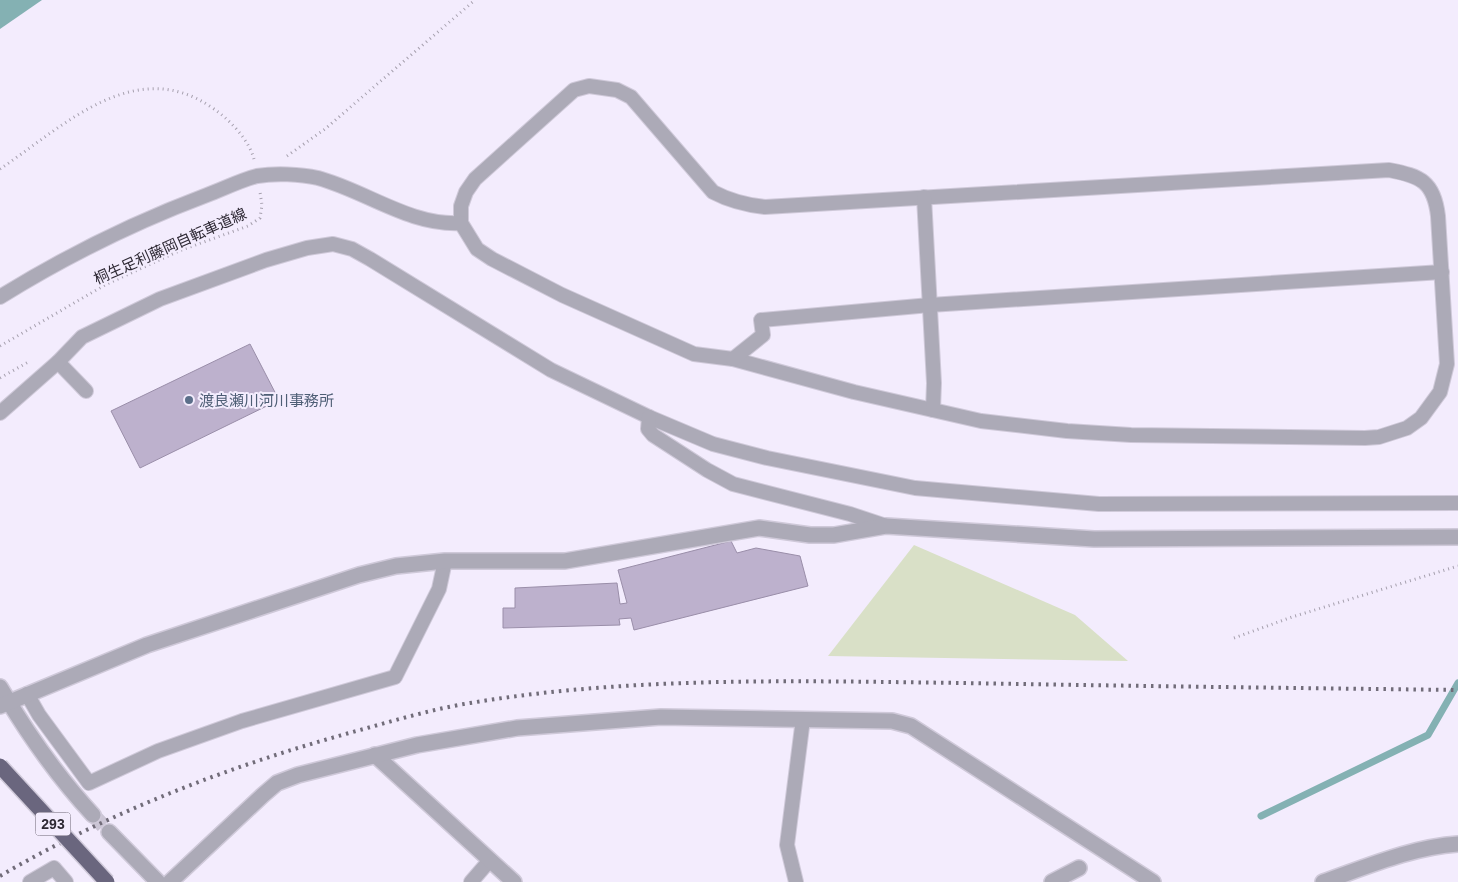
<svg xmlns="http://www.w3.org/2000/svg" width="1458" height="882" font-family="Arial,'Noto Sans JP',sans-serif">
  <rect width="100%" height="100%" fill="#f3ecfd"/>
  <polygon fill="#d9e0c7" points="914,545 1075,615 1128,661 828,656"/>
  <polygon fill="#84b1b3" points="0,0 42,0 0,29"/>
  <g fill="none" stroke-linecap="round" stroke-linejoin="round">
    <polyline stroke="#84b1b3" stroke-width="7" points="1261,816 1428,735 1458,683"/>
  </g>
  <g fill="#bdb1cd" stroke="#9a8ea9">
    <polygon points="250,344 279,400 140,468 111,411"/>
    <polygon points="731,541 737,553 756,548 800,556 808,586 634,630 631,618 619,619 620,625 503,628 503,608 515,608 515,588 617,583 620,604 627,603 618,570"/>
  </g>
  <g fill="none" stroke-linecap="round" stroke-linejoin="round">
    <polyline stroke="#cbc5d5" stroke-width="15" stroke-dasharray="15 8" stroke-linecap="butt" points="93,815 109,832"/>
    <g stroke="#cfc9d9" stroke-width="16">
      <g id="service">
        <path d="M589 86 617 90 631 97 713 192C730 201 746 205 765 207L1389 170C1421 176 1434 182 1438 216L1447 364 1440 392 1421 418 1407 428 1379 437 1365 438 1131 435 1067 431 981 421 854 392 733 359 694 354 562 295 492 259 477 249 461 223V206L466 192 475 179 574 90Z"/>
        <polyline points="924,197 934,383 933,410"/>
        <path d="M0 297C66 256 135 222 207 195 223 189 241 180 257 176 275 173 300 174 318 178 366 191 410 226 461 223"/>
        <polyline points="733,359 763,335 761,320 930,305 1442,272"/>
        <polyline points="58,362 86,391"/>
        <polyline points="0,413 58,362 82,337 160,299 266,260 307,248 333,244 352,249 370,259 551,370 649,417 713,444 767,458 915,488 1099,504 1458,503"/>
        <polyline points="649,417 648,429 653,435 707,470 733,484 850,514 886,526"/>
        <polyline points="27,694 39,715 89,783 158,751 242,721 395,677 439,589 445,561"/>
        <polyline points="30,882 54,868 66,882"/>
        <polyline points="471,882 490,860"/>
        <polyline points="796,882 787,845 803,719"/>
      </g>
    </g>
    <g stroke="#cfc9d9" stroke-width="18">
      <g id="minor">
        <path d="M0 687C27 733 57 776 93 815"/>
        <polyline points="0,706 147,645 359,575 396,566 445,561 565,561 759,528 810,535 834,535 886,526 1094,539 1458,537"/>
        <polyline points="375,755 514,882"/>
        <polyline points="109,832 158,882"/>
        <polyline points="170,882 263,795 277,783 298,775 417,745 517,728 661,717 892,721 911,726 1153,882"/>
        <polyline points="1052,882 1079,868"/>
        <path d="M1323 882C1366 867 1412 847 1458 844"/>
      </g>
    </g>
    <g stroke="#a6a0ae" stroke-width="3" stroke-dasharray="1 4" stroke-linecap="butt">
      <polyline points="287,156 325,129 475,0"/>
      <path d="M0 169C64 126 136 53 214 109 230 120 249 140 254 159"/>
      <polyline points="0,346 105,285 179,251 248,226 260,218 262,205 260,192"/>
      <polyline points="0,378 30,361"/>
      <polyline points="1234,638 1292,617 1458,566"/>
    </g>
    <use href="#service" stroke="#acaab7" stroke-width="14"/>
    <use href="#minor" stroke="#acaab7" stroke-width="15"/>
    <path stroke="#716c79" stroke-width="4" stroke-dasharray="2.5 5" stroke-linecap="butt" d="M0 876C113 810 235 764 360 730 396 720 433 709 470 703 633 676 798 681 963 683 1128 686 1293 688 1458 690"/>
    <g stroke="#cfc9d9" stroke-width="18" stroke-linecap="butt">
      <polyline id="trunk-bridge" points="0,766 107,882"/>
    </g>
    <use href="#trunk-bridge" stroke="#6a667e" stroke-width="15"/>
  </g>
  <circle fill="#5c6f8a" stroke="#f3ecfd" stroke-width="2" cx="189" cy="400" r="5"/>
  <g text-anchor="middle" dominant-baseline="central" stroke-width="4" stroke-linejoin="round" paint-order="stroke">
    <rect fill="#f3ecfd" stroke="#686370" stroke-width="1" x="35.5" y="812.5" width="35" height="23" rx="4"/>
    <g font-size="14" font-weight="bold" fill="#2d2833">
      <text x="53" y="824">293</text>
    </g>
    <g font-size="15" fill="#2d2833" stroke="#f3ecfd">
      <text transform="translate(170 246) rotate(-24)">桐生足利藤岡自転車道線</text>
    </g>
    <g font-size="15" fill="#4e5e75" stroke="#f3ecfd" text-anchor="start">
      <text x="199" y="400">渡良瀬川河川事務所</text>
    </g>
  </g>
</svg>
